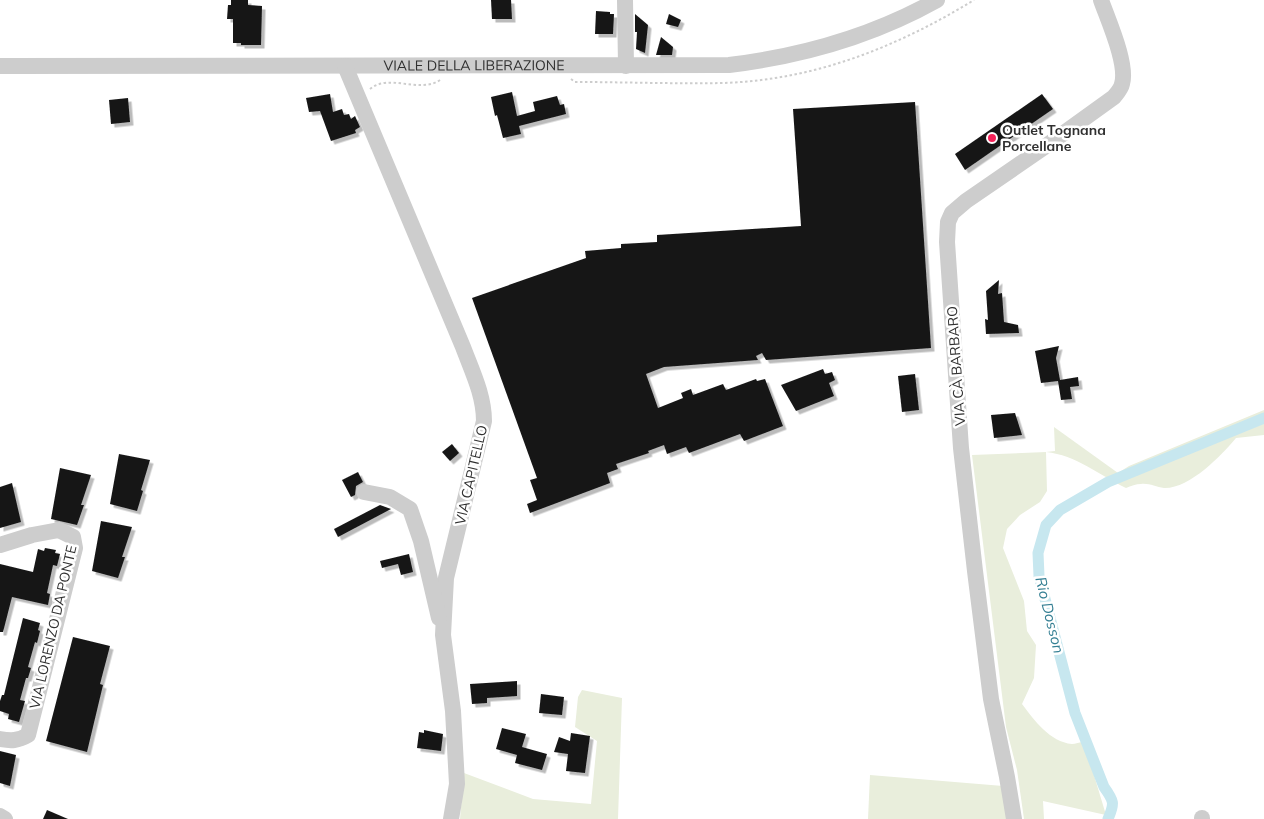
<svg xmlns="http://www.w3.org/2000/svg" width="1264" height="819" font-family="Mulish,sans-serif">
  <defs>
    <filter id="shadow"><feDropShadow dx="3.5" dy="3.5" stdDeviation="0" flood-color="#0004"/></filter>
  </defs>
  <rect width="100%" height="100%" fill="#fff"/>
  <g fill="#e9eedc">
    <path d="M1264 410V435L1236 438C1221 456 1189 489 1164 488 1156 487 1149 483 1141 484 1136 484 1131 486 1126 488 1099 475 1076 455 1046 452L1055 451 1054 427 1118 473 1129 466Z"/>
    <path d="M1046 452 1047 491 1040 502 1020 515 1007 529 1003 548 1024 601 1027 631 1036 645 1034 678 1022 704C1034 720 1050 742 1072 744 1075 744 1080 742 1084 742L1106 815 1043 801 1044 819H1024L1017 770 1006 727 972 455Z"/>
    <polygon points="582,690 622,698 618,819 460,819 464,773 533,799 591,804 597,741 575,727 578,697"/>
    <polygon points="870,775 1003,786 1007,819 868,819"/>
  </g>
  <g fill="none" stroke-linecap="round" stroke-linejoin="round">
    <path stroke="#c7e7ef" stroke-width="11" d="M1108 819C1115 803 1114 801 1104 787L1075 713 1039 576 1038 553 1046 525 1060 510 1108 482 1264 418"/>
  </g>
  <g fill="#171717" filter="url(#shadow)">
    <polygon points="231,0 248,0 248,5 262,6 261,45 241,45 241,43 233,43 233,19 227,19 228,5 231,5"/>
    <polygon points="491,0 511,0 512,19 492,19"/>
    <polygon points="596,11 610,12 610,14 614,14 613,34 595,34"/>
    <polygon points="635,14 648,25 645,53 636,49 637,32 635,32"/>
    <polygon points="669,14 681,20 678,27 666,24"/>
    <polygon points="661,37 673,47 672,55 656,55"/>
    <polygon points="512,92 517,116 535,111 533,102 557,96 560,105 564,104 566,114 519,126 521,134 503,138 497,115 495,116 491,97"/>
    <polygon points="330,94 333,112 342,109 344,115 349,114 351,119 355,116 360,127 355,130 356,133 331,141 320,111 309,112 306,98"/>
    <polygon points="1042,94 1053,109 965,170 955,154"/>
    <polygon points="128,98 130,122 111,124 109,100"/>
    <polygon points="915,102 931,348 766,360 762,353 756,356 758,360 664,367 646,374 658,408 683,398 681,393 691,389 693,395 723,384 726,390 756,379 757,381 765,379 783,426 744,441 740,434 689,453 686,447 667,454 664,445 648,451 649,453 616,464 618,469 607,473 610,483 530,513 527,504 537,500 530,480 537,478 472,298 586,258 585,251 621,248 621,244 657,242 657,235 801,226 793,109"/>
    <polygon points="999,280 998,294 1002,293 1004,322 1018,325 1019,333 986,334 985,319 988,320 986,291"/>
    <polygon points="1059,346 1056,358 1060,380 1078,377 1079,386 1070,387 1072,399 1061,400 1058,381 1041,383 1035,351"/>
    <polygon points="823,369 825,374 832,372 835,380 829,383 834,396 796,411 781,385"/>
    <polygon points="915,374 919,410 902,412 898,376"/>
    <polygon points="1015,413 1022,435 994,438 991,415"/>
    <polygon points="452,444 459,453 450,461 442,452"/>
    <polygon points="119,454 150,460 141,490 143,491 137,511 110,504"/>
    <polygon points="60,468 91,475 81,505 84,505 77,525 51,519"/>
    <polygon points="358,472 363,482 356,486 355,495 351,497 342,480"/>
    <polygon points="12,483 21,522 0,528 0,487"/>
    <polygon points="380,505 391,509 338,537 334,529"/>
    <polygon points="101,521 132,527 122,557 125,557 118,578 92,571"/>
    <polygon points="45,548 56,550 55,553 60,554 57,566 53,565 47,593 50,594 48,605 12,597 3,632 0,632 0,564 33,572 38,549 44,551"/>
    <polygon points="409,554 413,572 401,575 398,564 382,568 380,561"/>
    <polygon points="23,618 40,623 38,630 40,631 37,643 35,642 28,667 31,668 28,678 26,678 20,700 25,701 19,722 8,719 9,714 0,711 0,701 2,695 4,695"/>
    <polygon points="73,637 110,646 100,684 103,685 87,752 46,741"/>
    <polygon points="517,681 517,696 487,698 487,703 472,704 470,684"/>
    <polygon points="541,694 564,697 562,715 539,713"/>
    <polygon points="502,728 526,734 522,747 547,754 542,770 515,763 517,755 496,749"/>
    <polygon points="424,730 443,734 441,751 417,748 419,732 424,733"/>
    <polygon points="571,733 590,736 585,773 566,771 568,754 554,752 559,737 570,741"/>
    <polygon points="0,751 16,755 10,786 0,783"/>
    <polygon points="47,810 68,819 43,819"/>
  </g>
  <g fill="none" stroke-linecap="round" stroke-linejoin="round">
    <g stroke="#cdcdcd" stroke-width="2" stroke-dasharray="2.5 2.5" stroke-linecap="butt">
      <path d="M571 79 575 82C624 82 674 84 723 83 815 80 897 47 974 0"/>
      <path d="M370 89C389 73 420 94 440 80"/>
    </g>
    <g stroke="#cdcdcd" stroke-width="16">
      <polyline points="625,0 626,66"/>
      <path id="s1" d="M0 66 729 65C803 56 871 37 937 0"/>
      <path d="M345 66 463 347C472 371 484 395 484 421L446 578 443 635 453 711 457 784 451 819"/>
      <polyline points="364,492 390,497 410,509 421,541 439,618"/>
      <path d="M0 545 32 535 59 530 73 537 75 548 28 735C18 741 11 741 0 739"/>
      <polyline points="0,816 5,819"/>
      <path d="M1014 819 1007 777 991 699 975 571 961 448 947 242 948 222 952 213 966 201 1046 146 1114 97C1117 93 1121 89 1122 84 1128 64 1108 20 1101 0"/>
      <polyline points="1202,819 1202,818"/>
    </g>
  </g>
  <circle fill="#f52359" stroke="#fff" stroke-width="2" cx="992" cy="138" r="5"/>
  <g text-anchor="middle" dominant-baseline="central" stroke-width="5" stroke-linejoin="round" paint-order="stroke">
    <g font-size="14" fill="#303030" stroke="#fff">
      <text stroke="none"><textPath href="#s1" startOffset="474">VIALE DELLA LIBERAZIONE</textPath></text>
      <text transform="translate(956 366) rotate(-94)">VIA CÀ BARBARO</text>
      <text transform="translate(471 475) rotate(-77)">VIA CAPITELLO</text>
      <text transform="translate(53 627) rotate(-77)">VIA LORENZO DA PONTE</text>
    </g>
    <g font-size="14" font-weight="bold" fill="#303030" stroke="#fff" text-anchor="start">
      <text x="1002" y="130">Outlet Tognana<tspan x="1002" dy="16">Porcellane</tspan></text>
    </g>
    <g font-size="15" font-style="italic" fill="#347f93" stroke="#fff">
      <text transform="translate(1050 615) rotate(76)">Rio Dosson</text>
    </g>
  </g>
</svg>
